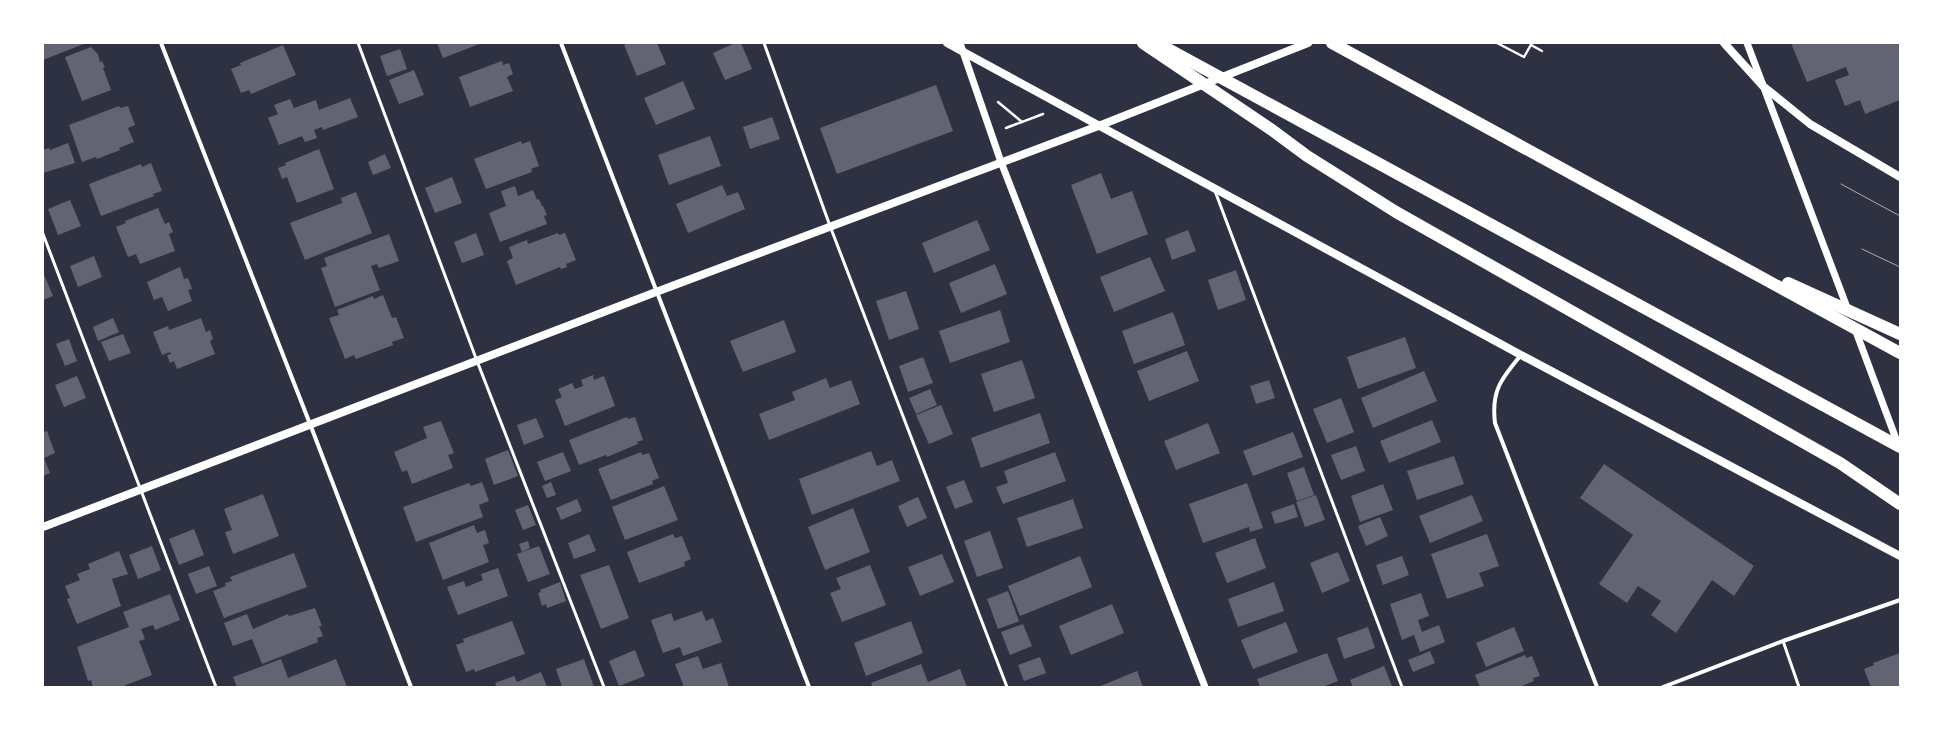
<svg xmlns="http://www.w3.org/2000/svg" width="1943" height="730" font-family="Ubuntu,sans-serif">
  <rect width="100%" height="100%" fill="#2d3142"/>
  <g fill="#626471">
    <polygon points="43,43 86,43 43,60"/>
    <polygon points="437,43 482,43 443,58"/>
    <polygon points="630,43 657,43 666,64 637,76 624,45"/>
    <polygon points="735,43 741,43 752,69 725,80 713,53"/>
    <polygon points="1791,43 1900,43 1900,100 1865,114 1860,100 1845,106 1835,80 1849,75 1846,67 1807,82"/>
    <polygon points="283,45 296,75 251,94 249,90 241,93 231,69 241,65 240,63"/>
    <polygon points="91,47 98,54 100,62 102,61 105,67 103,68 111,90 82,101 65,57"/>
    <polygon points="400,49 407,69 387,76 380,56"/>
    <polygon points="502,61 503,65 509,63 513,74 507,77 513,91 470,107 459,77"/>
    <polygon points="414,70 424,95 399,104 389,80"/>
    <polygon points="683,81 695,109 656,125 644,98"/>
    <polygon points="936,85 953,131 837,174 820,128"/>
    <polygon points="350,98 358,117 323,130 322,127 314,130 317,138 305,142 302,136 279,145 268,118 278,114 274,105 290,99 294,108 316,100 319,110"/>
    <polygon points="119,106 120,108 128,106 135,125 128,128 134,142 119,148 120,150 97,159 96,157 82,162 69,125"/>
    <polygon points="772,117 780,139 750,149 743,127"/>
    <polygon points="710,136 721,166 669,185 658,155"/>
    <polygon points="521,141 522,144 530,141 539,166 531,169 532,172 486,189 474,159"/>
    <polygon points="68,143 75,163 43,173 43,150 49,148 50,150"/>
    <polygon points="319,149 334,189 297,203 287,177 282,179 278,168 286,165 285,163"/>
    <polygon points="385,154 391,168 373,175 368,162"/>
    <polygon points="151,163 162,191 153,194 154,196 101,216 89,184 141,164 142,167"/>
    <polygon points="1101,173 1111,199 1132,191 1148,234 1097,254 1071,185"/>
    <polygon points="452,177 462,203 435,213 425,188"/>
    <polygon points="722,185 727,196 738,192 745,209 688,233 676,204"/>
    <polygon points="515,186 518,196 533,190 537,200 539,199 542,206 543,206 547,215 544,216 547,224 500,242 489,213 506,206 501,191"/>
    <polygon points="356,192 372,233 305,260 290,223 342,203 341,198"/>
    <polygon points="70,200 81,226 58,235 48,209"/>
    <polygon points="158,208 165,224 169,222 173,232 169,234 175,251 140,264 136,254 128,257 116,227 126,223 125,221"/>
    <polygon points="977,220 990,250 934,273 922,243"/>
    <polygon points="1188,230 1196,251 1172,260 1165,239"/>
    <polygon points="476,233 484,255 462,263 454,242"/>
    <polygon points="558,233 559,235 565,233 576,260 566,264 567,267 561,269 560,267 516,285 507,261 513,258 509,247 527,240 528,244"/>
    <polygon points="389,234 399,261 379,268 377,264 371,266 380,290 335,307 321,268 327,266 324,258"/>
    <polygon points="94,256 102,277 78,287 70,266"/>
    <polygon points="1150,257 1165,291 1114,312 1100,277"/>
    <polygon points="995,264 1007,294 961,313 949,283"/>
    <polygon points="180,267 184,279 188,278 192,289 188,290 192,301 168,311 162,297 154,300 147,282"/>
    <polygon points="1236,270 1246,300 1218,310 1208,280"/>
    <polygon points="43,272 53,296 43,300"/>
    <polygon points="906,291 919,329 889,340 876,301"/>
    <polygon points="383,295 392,318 396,317 404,338 392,342 393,345 356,359 354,355 345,359 329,318 339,315 337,310 373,296 374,299"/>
    <polygon points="1000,310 1010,342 950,363 939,331"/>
    <polygon points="1173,312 1185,345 1134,364 1122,331"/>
    <polygon points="113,318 119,332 98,341 93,327"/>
    <polygon points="201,318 206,332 210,330 213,339 210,341 215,354 177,369 174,361 170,363 167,355 171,354 170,352 162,355 153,332 168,326 169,330"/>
    <polygon points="784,320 796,352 743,372 730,341"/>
    <polygon points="123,334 131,353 109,361 101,342"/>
    <polygon points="1405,337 1416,368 1358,389 1347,357"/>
    <polygon points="69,339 77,361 65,366 56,344"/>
    <polygon points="1187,351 1199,381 1149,401 1137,371"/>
    <polygon points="923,357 933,383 908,392 899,366"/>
    <polygon points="1022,360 1035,398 994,412 981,374"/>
    <polygon points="1424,371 1437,401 1373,428 1361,398"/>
    <polygon points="593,375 594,380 604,376 615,406 565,426 555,400 562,397 558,389 572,383 575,389 583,386 581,380"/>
    <polygon points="77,376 86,398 64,407 55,385"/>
    <polygon points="826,378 830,388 851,380 860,404 769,440 759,414 795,400 792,392"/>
    <polygon points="1269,380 1275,398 1256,404 1250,386"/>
    <polygon points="930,389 937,405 916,414 909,398"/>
    <polygon points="1341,398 1354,432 1327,443 1313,409"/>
    <polygon points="941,405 953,434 929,444 916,415"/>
    <polygon points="1040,413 1050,443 981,468 971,438"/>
    <polygon points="627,417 628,419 635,417 643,440 637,442 638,444 607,457 606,455 579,465 569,440"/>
    <polygon points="536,418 544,437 524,445 517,425"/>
    <polygon points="1432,420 1441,442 1389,463 1380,441"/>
    <polygon points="441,421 454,453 448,455 453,468 412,484 407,470 402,472 394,452 427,438 423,427"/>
    <polygon points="1208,423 1220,453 1176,470 1164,441"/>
    <polygon points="47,431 55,453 44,458 50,473 43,476 43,432"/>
    <polygon points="1293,432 1303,457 1253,476 1243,451"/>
    <polygon points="1356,446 1365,471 1341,480 1331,455"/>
    <polygon points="508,450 518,476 494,485 485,459"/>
    <polygon points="871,451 877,466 892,460 900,481 812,515 799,479"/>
    <polygon points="563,452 571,471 545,481 537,462"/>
    <polygon points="641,452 642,455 649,453 659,478 652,481 653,484 611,500 598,469"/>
    <polygon points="1055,452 1066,481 1003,504 996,487 1008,483 1004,471"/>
    <polygon points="1454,456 1464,484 1417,500 1407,471"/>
    <polygon points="1604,464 1754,566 1734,596 1712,580 1676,633 1651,615 1661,601 1638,586 1627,603 1599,584 1633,535 1580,498"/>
    <polygon points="1304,467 1314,495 1297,501 1287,473"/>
    <polygon points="964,480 973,502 955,509 946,487"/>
    <polygon points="482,482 489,501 479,505 483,517 416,542 403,507 469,483 471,486"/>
    <polygon points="551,482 556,495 547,498 542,486"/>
    <polygon points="1247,483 1263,528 1250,532 1249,527 1203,543 1189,504"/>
    <polygon points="1383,484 1393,510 1360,522 1351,496"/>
    <polygon points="664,486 678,520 625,540 612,507"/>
    <polygon points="263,494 279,536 233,554 225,532 232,530 224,509"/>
    <polygon points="1316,495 1325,520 1305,527 1296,502"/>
    <polygon points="1472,495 1483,521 1430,543 1419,516"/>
    <polygon points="918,497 927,518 907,527 898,506"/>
    <polygon points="577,499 582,511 561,520 556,508"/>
    <polygon points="1073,499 1083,528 1027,547 1017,518"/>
    <polygon points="1294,504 1298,517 1275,524 1271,512"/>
    <polygon points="528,505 536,525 523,530 515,510"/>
    <polygon points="853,508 870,552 825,570 808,527"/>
    <polygon points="1380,517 1388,536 1366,546 1358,526"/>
    <polygon points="474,525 477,533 485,530 489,543 483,545 489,562 443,580 429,543"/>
    <polygon points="194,529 204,555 179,565 169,539"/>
    <polygon points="990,531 1003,568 977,577 964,541"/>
    <polygon points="589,534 596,551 574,559 568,543"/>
    <polygon points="673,534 675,538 682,536 691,559 684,562 685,566 639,583 627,552"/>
    <polygon points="1487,534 1499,566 1479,573 1484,586 1447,599 1431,554"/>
    <polygon points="1255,538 1266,568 1227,583 1215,553"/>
    <polygon points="528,541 530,548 522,552 519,544"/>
    <polygon points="152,546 161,570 138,579 129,555"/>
    <polygon points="539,546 550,574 528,582 517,554"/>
    <polygon points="119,551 128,574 112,579 121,606 77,624 67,599 70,598 65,586 80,580 77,574 90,569 88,564"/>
    <polygon points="1338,552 1350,581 1322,593 1310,563"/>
    <polygon points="294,553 307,587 224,618 213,591 226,586 225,583 232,581 230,577"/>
    <polygon points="942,554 954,582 920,596 908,567"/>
    <polygon points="1080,556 1092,587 1020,616 1008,586"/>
    <polygon points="1402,556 1409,575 1383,585 1376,565"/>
    <polygon points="609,565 629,618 601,629 580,575"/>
    <polygon points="870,565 886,605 842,622 830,593 841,589 836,578"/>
    <polygon points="209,566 217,586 196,594 188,574"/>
    <polygon points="498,568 508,596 458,615 447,587 464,581 466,587 483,580 481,574"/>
    <polygon points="560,582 566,601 547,608 546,604 542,606 538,593 541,592 540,590"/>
    <polygon points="1274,582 1284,611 1238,627 1228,599"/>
    <polygon points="1008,591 1019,621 998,629 987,599"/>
    <polygon points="1421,593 1429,616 1418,620 1422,632 1439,625 1445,642 1420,652 1414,635 1402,640 1390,604"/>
    <polygon points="170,594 180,620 155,630 153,625 141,629 145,639 139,641 152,675 121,687 93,687 91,680 88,681 77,647 129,627 123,612"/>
    <polygon points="1112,604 1124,633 1071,655 1059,626"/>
    <polygon points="315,608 322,626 319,626 323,636 317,638 318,642 262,664 252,639 233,646 224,623 247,614 253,629 288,614 289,616"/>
    <polygon points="702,611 706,621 713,618 722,642 683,656 680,647 663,653 651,620 671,613 674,621"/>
    <polygon points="512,621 525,654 475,672 474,669 466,672 456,645 464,642 463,639"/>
    <polygon points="911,621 923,653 866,676 854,643"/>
    <polygon points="1286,622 1298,652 1253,669 1241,640"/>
    <polygon points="1023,624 1032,646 1010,655 1001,632"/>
    <polygon points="1368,627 1375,648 1344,659 1337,638"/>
    <polygon points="1514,627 1524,651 1486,667 1476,643"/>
    <polygon points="635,650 645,676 619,686 609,661"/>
    <polygon points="1430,651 1435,663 1413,672 1408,660"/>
    <polygon points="1327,653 1338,681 1322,687 1260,687 1257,679"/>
    <polygon points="1900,653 1900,685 1895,687 1871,687 1864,669 1874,665 1873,663"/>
    <polygon points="1525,655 1526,658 1532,656 1540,676 1533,678 1534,681 1519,687 1480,687 1475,675"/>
    <polygon points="698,656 703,669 721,663 729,687 684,687 675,664"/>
    <polygon points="1040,657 1046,673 1024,681 1018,665"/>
    <polygon points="281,659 288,678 336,659 347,687 237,687 233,677"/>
    <polygon points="584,659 594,687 562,687 556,669"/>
    <polygon points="921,664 928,682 960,669 967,687 873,687 871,683"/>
    <polygon points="1384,666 1392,686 1353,687 1350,680"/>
    <polygon points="1137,671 1143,687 1098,687"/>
    <polygon points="541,672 547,687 497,687 495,683 514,676 517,682"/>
  </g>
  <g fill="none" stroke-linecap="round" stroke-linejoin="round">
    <g stroke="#fff" stroke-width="2.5">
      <polyline points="1497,43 1524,57 1532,43"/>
      <polyline points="1531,45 1542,51"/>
      <polyline points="998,102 1022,122"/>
      <polyline points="1006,128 1043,114"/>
    </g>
    <g stroke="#fff" stroke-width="3">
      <polyline points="358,43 477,361 604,687"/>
      <polyline points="764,43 830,226 1007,687"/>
      <polyline points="1215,191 1402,687"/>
      <polyline points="43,234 216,687"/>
      <polyline points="1783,641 1799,687"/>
    </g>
    <g stroke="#fff" stroke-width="4">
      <polyline points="161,43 310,424 411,687"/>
      <polyline points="561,43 809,687"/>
      <path d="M1521 355C1501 379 1491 391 1495 423L1597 687"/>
      <polyline points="1663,687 1783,641 1900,600"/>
    </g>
    <g stroke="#fff" stroke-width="7">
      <polyline points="960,43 1001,162 1205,687"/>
      <polyline points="1747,43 1848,310"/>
      <polyline points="1855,329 1899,447"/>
    </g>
    <g stroke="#fff" stroke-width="8">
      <polyline points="947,43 1521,355 1900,556"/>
      <polyline points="1724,43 1763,86 1810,124 1900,177"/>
      <polyline points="43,527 656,292 1101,125 1308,43"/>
    </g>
    <g stroke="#fff" stroke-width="12">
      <polyline points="1143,43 1272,130 1307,156 1396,212 1840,463 1900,504"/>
      <polyline points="1157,43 1900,447"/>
      <polyline points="1332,43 1900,353"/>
      <polyline points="1788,283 1900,334"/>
    </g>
    <g stroke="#abadb3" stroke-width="1">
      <polyline points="1841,184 1900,216"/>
      <polyline points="1862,249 1900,267"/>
    </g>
  </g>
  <rect width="1943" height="730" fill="none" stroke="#ffffff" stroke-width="88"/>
</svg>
